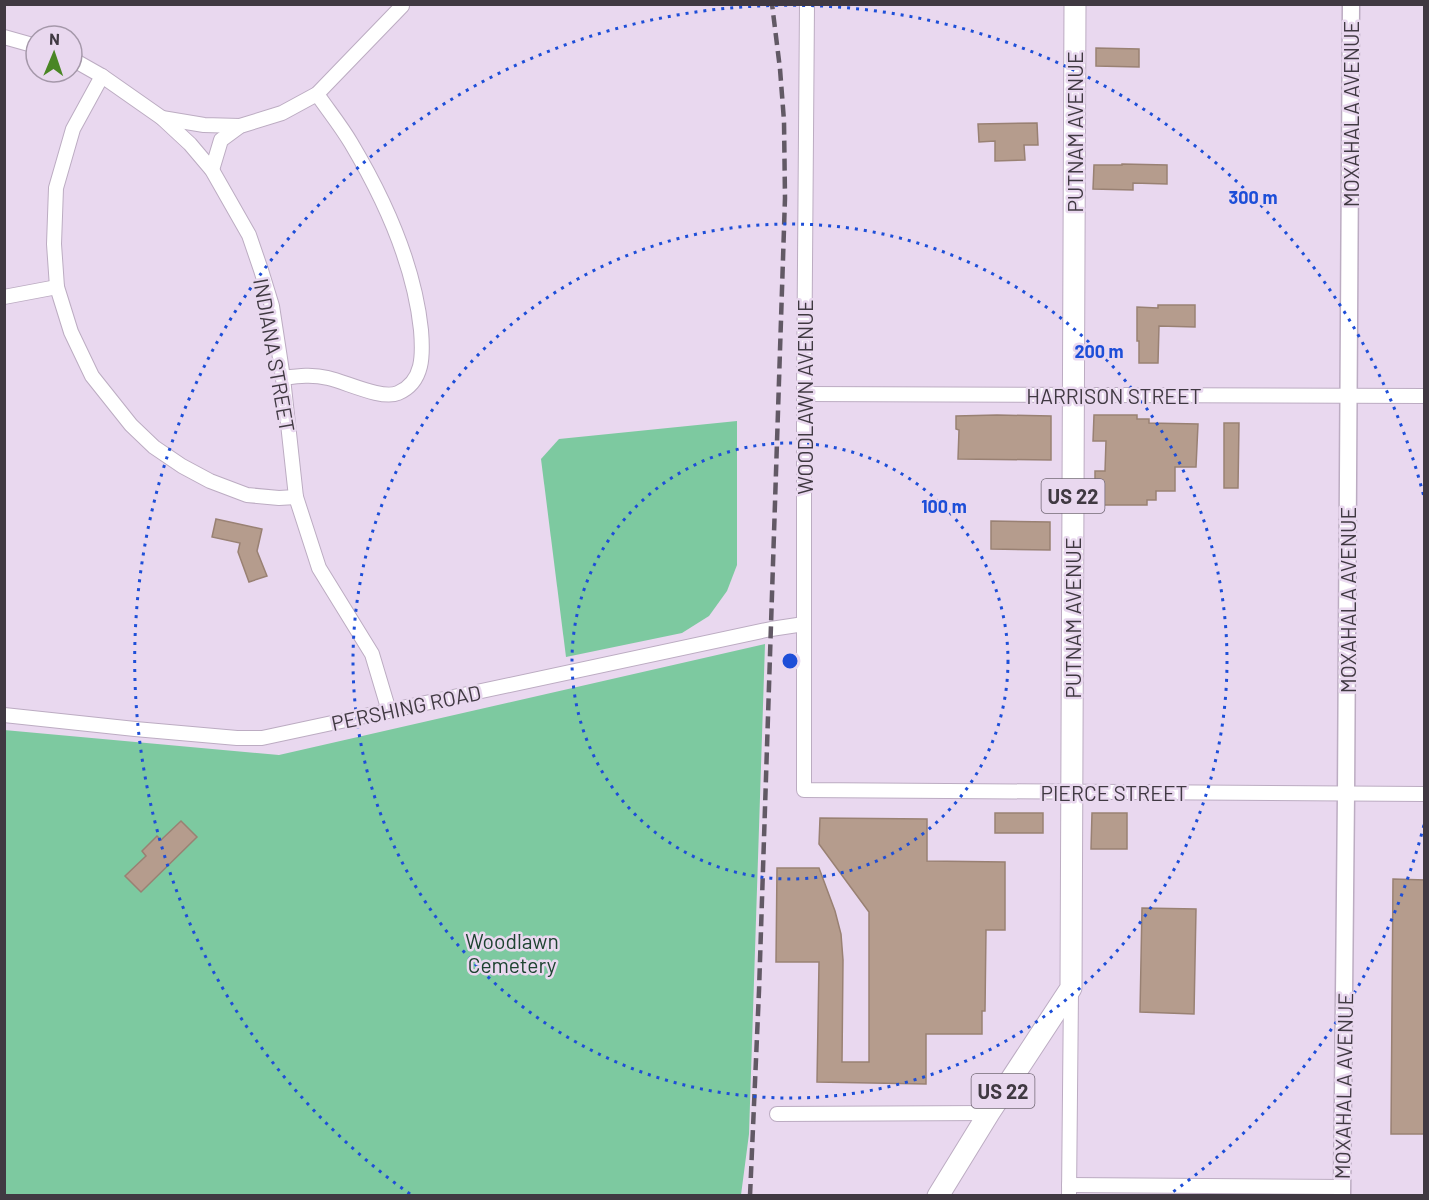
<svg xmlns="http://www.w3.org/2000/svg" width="1429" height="1200" font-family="Barlow,sans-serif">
  <rect width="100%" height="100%" fill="#e9d8ef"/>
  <g fill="#7dc9a0">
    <polygon points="737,421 737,565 727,591 709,616 682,633 566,657 541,459 559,439"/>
    <polygon points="765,644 749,1134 741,1195 5,1195 4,730 279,755"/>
  </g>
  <g fill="#b59c8d" stroke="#998173" stroke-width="1.5">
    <polygon points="1096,48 1139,49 1139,67 1096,66"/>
    <polygon points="1037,123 1038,145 1024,145 1025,160 995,161 995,141 979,142 978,124"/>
    <polygon points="1122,164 1167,165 1167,184 1133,183 1133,190 1093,189 1094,165 1122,165"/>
    <polygon points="1158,305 1195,305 1195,327 1159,326 1158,363 1139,363 1139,341 1137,341 1137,307 1158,308"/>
    <polygon points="997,415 1051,416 1051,460 958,459 959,430 956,429 956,416"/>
    <polygon points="1094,415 1137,415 1137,419 1149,419 1149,423 1198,424 1196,467 1175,467 1175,491 1156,491 1156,500 1147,500 1147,505 1095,505 1095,471 1105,471 1106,441 1093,441"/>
    <polygon points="1224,423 1239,423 1238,488 1224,488"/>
    <polygon points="216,519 262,529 257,551 267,576 249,582 238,552 240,543 212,537"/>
    <polygon points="991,521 1050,522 1050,550 991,549"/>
    <rect x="995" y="813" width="48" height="20"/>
    <polygon points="1092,813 1127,813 1127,849 1091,849"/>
    <polygon points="820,818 927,819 927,861 1005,862 1005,930 986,930 985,1011 982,1011 982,1034 926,1034 926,1084 817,1082 819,962 776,962 777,868 819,868 835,911 841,934 843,960 842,1062 869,1062 869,912 819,844"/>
    <polygon points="181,821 197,837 141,892 125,876 146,856 142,851 157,836 161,840"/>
    <polygon points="1393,879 1425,880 1425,1134 1391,1134"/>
    <polygon points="1142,908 1196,909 1194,1014 1140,1012"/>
  </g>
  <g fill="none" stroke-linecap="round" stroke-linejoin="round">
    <g stroke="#bcacc2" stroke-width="16">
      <g id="minor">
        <polyline points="807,4 804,394 804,790 1424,794"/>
        <polyline points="4,37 36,46"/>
        <polyline points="72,59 102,76 162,118 190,144 212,170 249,235 261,270 272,306 283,378 296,497 319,568 372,654 389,711"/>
        <polyline points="102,76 73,129 56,188 54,244 57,287 71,332 92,376 131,425 154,447 182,466 210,481 247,495 279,498 296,497"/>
        <polyline points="162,118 204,125 240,126"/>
        <polyline points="212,170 221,140 240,126 282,113 317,94 402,6"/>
        <polyline points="4,297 57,287"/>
        <path d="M283 378C298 376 312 374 328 378 346 382 382 400 398 393 424 382 423 354 421 330 414 263 385 200 351 143 341 126 328 110 317 94"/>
        <polyline points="804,394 1424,396"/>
        <polyline points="4,715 135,729 237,738 262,738 771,629 804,624"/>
        <polyline points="777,1114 989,1113"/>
        <polyline points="1069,1185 1342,1187"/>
        <polyline points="1069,1196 1071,991"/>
      </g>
    </g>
    <g stroke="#bcacc2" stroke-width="19">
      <polyline id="tertiary" points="1342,1196 1346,794 1351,4"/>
    </g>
    <g stroke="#bcacc2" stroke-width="23">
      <polyline id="primary" points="938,1196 989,1113 1071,988 1075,4"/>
    </g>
    <use href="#minor" stroke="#fff" stroke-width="14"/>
    <use href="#tertiary" stroke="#fff" stroke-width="16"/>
    <use href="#primary" stroke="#fff" stroke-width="21"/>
    <polyline stroke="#625965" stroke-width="4.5" stroke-dasharray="12 6" stroke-linecap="butt" points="750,1196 759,991 785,198 784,121 780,69 772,4"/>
  </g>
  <g fill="none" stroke="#1d4ed8" stroke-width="3" stroke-dasharray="3 6">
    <circle cx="790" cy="661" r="218"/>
    <circle cx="790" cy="661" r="437"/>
    <path d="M1424 825A655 655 0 0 1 1170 1194M410 1194A655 655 0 1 1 1424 497"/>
  </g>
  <g text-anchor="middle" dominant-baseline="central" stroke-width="5" stroke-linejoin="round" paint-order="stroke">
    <g fill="#e9d8ef" stroke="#736976" stroke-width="1.5">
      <rect x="1041.5" y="479" width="63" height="34" rx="4.5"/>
      <rect x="971.5" y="1074" width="63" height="34" rx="4.5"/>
    </g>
    <g font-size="20" font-weight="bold" fill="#403942">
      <text x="1073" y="496">US 22</text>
      <text x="1003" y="1091">US 22</text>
    </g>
    <g font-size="21" fill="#403942" stroke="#e9d8ef">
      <text transform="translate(1350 114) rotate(-90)">MOXAHALA AVENUE</text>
      <text transform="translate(1074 132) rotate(-90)">PUTNAM AVENUE</text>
      <text transform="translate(275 355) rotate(80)">INDIANA STREET</text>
      <text x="1114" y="395">HARRISON STREET</text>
      <text transform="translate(804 397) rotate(-90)">WOODLAWN AVENUE</text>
      <text transform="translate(1347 600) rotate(-90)">MOXAHALA AVENUE</text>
      <text transform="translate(1072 618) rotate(-90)">PUTNAM AVENUE</text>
      <text transform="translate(406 707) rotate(-12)">PERSHING ROAD</text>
      <text x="1114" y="792">PIERCE STREET</text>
      <text transform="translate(1343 1086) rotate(-89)">MOXAHALA AVENUE</text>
    </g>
    <g font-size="21" fill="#1d4330" stroke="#e9d8ef">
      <text x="512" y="940">Woodlawn<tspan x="512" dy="24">Cemetery</tspan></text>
    </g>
  </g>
  <circle cx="790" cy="661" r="9" fill="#1d4ed8" stroke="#e9d8ef" stroke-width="3"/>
  <g font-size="18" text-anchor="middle" font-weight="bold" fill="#1d4ed8" stroke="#e9d8ef" stroke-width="5" stroke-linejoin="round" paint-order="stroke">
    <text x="1253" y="204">300 m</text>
    <text x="1099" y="358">200 m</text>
    <text x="944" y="513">100 m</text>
  </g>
  <rect width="1429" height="1200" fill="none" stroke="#403942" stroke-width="12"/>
  <g transform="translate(54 54) rotate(2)"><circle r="28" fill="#e9d8ef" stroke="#a598aa" stroke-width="1.5"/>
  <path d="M0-4.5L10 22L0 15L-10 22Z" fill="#4a8625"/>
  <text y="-9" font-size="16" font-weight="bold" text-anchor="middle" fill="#403942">N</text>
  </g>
</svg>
